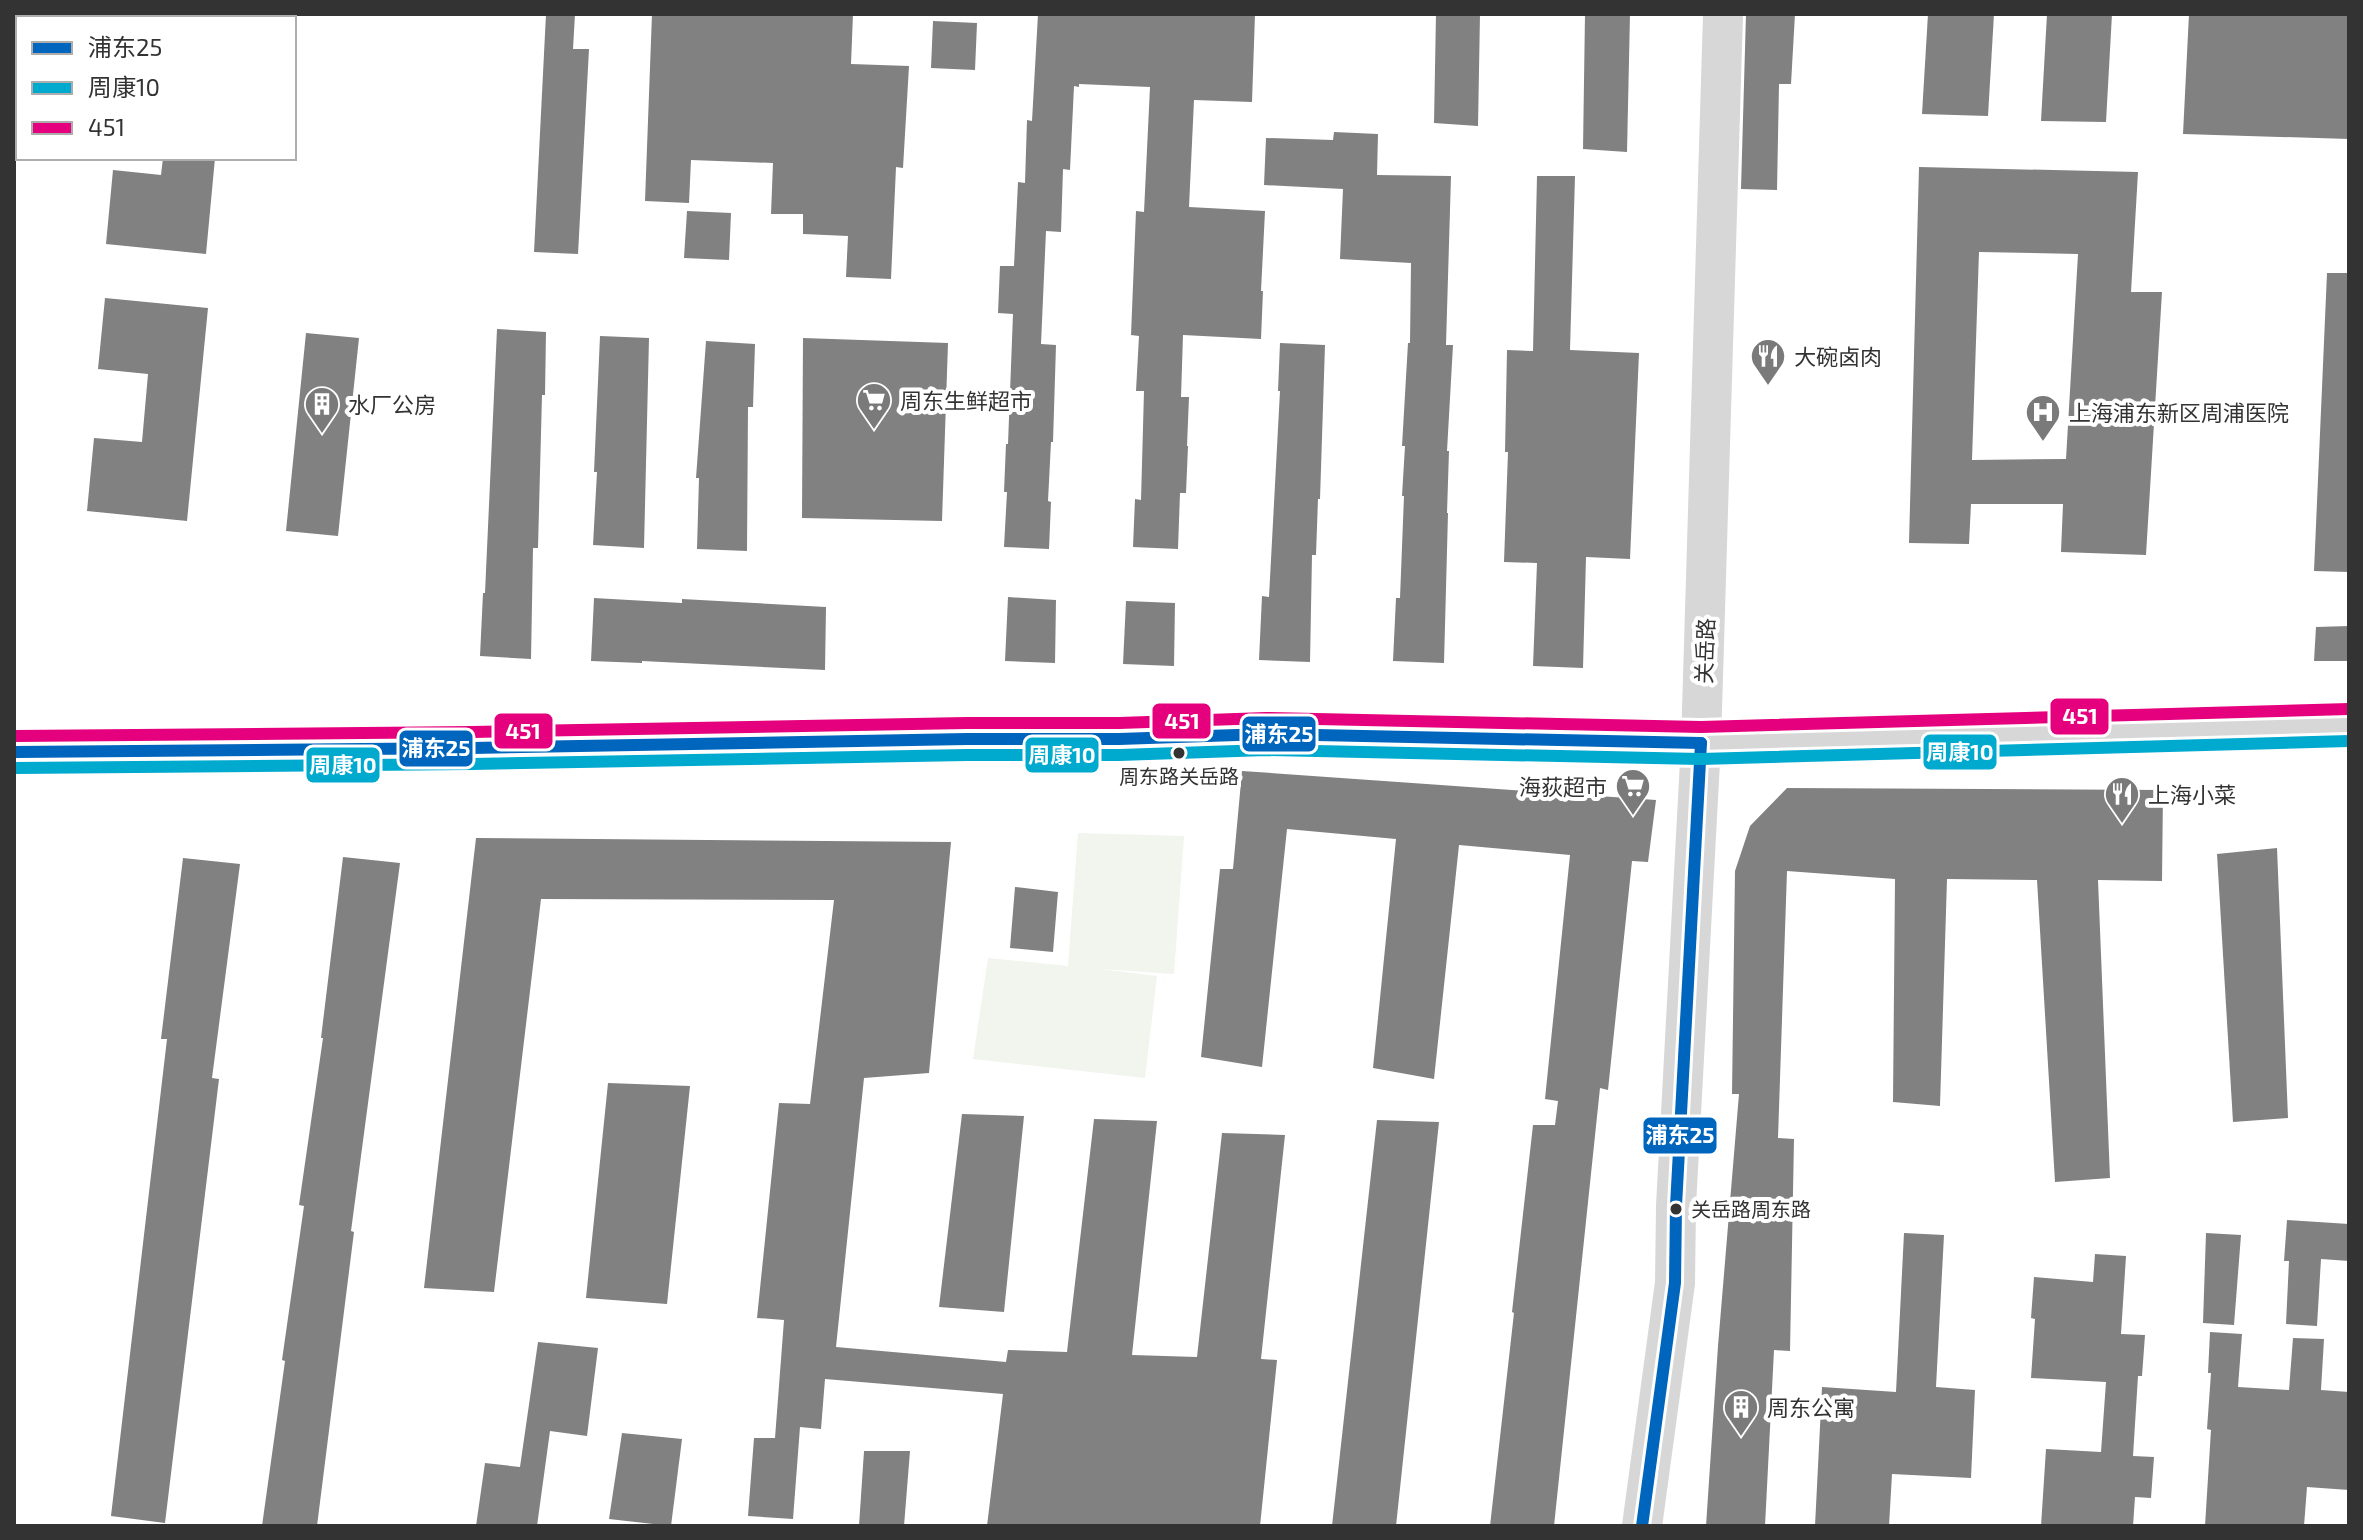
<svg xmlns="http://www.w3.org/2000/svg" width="2363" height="1540" font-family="'Exo 2','Noto Sans SC',sans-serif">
  <rect width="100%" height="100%" fill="#fff"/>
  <polygon fill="#f1f5ed" points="1078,833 1184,836 1174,974 1100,969 1157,976 1145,1078 973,1059 988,958 1068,966"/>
  <g fill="#818181" fill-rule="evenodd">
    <polygon points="546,14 575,14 573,49 589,49 578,254 534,252"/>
    <polygon points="652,14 853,14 851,64 909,66 903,168 896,167 891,279 846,277 848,236 803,234 803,214 771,214 773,163 691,160 689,203 645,201"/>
    <polygon points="1038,14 1255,14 1252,102 1194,100 1189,207 1265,211 1261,291 1263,291 1261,339 1183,335 1181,397 1189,397 1187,446 1188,446 1186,493 1180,493 1178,549 1133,547 1135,499 1141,500 1144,391 1136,391 1139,336 1131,335 1136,211 1144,212 1150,87 1079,84 1079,87 1074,86 1070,170 1063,169 1061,232 1046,231 1041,344 1056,345 1053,442 1051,442 1048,501 1051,502 1049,549 1004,547 1007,492 1004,492 1006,444 1008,444 1013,314 998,313 1000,266 1014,266 1018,182 1025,183 1027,120 1032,121"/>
    <polygon points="1436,14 1480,14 1478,126 1434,123"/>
    <polygon points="1585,14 1630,14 1627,152 1583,149"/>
    <polygon points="1746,14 1795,14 1791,84 1779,84 1777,190 1741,189"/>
    <polygon points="1928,14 1994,14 1988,116 1922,114"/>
    <polygon points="2047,14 2112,14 2106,122 2041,121"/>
    <polygon points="2189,14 2349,14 2349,139 2183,134"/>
    <polygon points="933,21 977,23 975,70 931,68"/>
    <polygon points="1334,132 1378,134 1377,175 1451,176 1446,345 1453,345 1447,451 1449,451 1447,513 1448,513 1444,663 1393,661 1396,598 1400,598 1404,496 1402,496 1405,446 1402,446 1408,343 1410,343 1411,263 1340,259 1343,189 1264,185 1266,138 1333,140"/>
    <polygon points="163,158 215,158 206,254 106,244 113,170 161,175"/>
    <path d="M1919 167 2138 172 2131 292H2162L2146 555 2061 552 2063 504H1971L1969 544 1909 543ZM1979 252 2078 254 2066 459 1972 460Z"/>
    <polygon points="1537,176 1575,176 1570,350 1639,353 1630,559 1586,557 1583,668 1533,666 1537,563 1504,562 1508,452 1505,452 1507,350 1533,351"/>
    <polygon points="687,211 731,213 729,260 684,258"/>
    <polygon points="2327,273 2349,273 2349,572 2314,571"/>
    <polygon points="105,298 208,308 187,521 87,511 94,438 142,442 148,374 98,369"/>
    <polygon points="497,329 546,332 545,395 542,395 538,548 533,548 531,659 480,656 483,593 485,593"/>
    <polygon points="306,333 359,338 338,536 286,531"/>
    <polygon points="600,336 649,338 644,548 593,545 597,472 594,472"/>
    <polygon points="803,338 948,343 942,521 802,518"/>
    <polygon points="706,341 755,344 753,407 748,407 747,551 697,549 699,478 696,478"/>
    <polygon points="1280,343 1325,345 1320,499 1318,499 1316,555 1312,555 1310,662 1259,660 1262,596 1269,597 1280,391 1278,391"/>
    <polygon points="1008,597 1056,600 1055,663 1005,661"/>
    <polygon points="594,598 682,603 682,599 826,607 825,670 642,661 642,663 591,661"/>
    <polygon points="1126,601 1175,603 1174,666 1123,664"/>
    <polygon points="2349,626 2349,661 2314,661 2316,627"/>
    <polygon points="1242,771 1656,800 1648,862 1632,861 1608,1090 1600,1088 1554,1526 1490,1526 1514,1313 1512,1312 1533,1125 1555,1125 1558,1101 1545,1099 1570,855 1459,845 1434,1079 1373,1068 1396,839 1287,829 1262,1067 1201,1057 1220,869 1233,869"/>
    <polygon points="1787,788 2163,790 2162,881 2098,880 2110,1178 2055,1182 2037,880 1947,879 1940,1106 1893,1102 1895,879 1787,871 1778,1138 1794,1139 1790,1351 1774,1350 1765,1526 1706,1526 1718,1346 1739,1094 1732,1094 1735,871 1750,826"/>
    <polygon points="476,838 951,842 929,1073 864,1078 836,1347 1006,1362 1008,1350 1067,1352 1094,1119 1157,1121 1132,1355 1197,1357 1222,1133 1285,1135 1261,1359 1277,1360 1260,1526 987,1526 1003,1394 825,1379 821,1429 800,1427 793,1519 748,1516 754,1438 775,1438 784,1320 757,1318 779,1103 810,1104 834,900 541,899 494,1292 424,1288"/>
    <polygon points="2277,848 2288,1118 2233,1122 2217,854"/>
    <polygon points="343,857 400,863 351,1231 354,1232 317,1526 262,1526 285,1361 282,1360 304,1206 299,1205 323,1038 321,1038"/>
    <polygon points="183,858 240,864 212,1078 219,1079 165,1523 111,1516 167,1039 161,1039"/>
    <polygon points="1015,887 1058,892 1053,952 1010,948"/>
    <polygon points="608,1083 690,1086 667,1304 586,1298"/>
    <polygon points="962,1114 1024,1116 1004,1312 939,1307"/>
    <polygon points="1377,1120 1439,1122 1396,1526 1332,1526"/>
    <polygon points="2287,1220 2349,1224 2349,1261 2321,1259 2317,1326 2286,1324 2289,1261 2284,1261"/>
    <polygon points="1904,1233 1944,1235 1936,1387 1975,1390 1971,1478 1892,1474 1889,1526 1815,1526 1822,1387 1896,1392"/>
    <polygon points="2206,1233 2241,1235 2234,1325 2203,1323"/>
    <polygon points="2095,1254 2126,1256 2121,1334 2145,1335 2142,1376 2138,1376 2133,1456 2154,1457 2151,1498 2135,1497 2133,1526 2041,1526 2046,1449 2101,1452 2106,1382 2031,1378 2035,1319 2031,1318 2034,1277 2093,1282"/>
    <polygon points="2210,1332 2242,1334 2238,1387 2289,1390 2293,1338 2324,1339 2321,1390 2349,1392 2349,1490 2307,1487 2304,1526 2205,1526 2211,1430 2207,1429 2211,1373 2208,1373"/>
    <polygon points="538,1342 598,1348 587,1436 550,1431 537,1526 476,1526 485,1463 520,1467"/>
    <polygon points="622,1433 682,1439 671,1526 609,1519"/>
    <polygon points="864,1451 910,1451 904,1526 859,1526"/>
  </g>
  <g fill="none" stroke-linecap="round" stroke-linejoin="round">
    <polyline stroke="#d7d7d7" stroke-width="40" points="1642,1526 1675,1283 1676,1206 1701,743 1723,14"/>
    <polyline stroke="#d7d7d7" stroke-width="44" points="14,752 472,748 967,739 1119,739 1266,734 1701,743 2349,725"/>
    <g stroke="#fff" stroke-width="18">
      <g id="bus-1">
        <polyline points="14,752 472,748 967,739 1119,739 1266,734 1701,743"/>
        <polyline points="1642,1526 1675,1283 1676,1206 1701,743"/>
      </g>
    </g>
    <g stroke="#fff" stroke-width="18">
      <polyline id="bus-2" points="14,768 472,764 967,755 1119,755 1266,750 1701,759 2349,741"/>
    </g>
    <g stroke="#fff" stroke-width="18">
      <polyline id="bus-3" points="14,736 472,732 967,723 1119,723 1266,718 1701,727 2349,709"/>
    </g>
    <use href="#bus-1" stroke="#0065bd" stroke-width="12"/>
    <use href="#bus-2" stroke="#00a9ce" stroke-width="12"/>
    <use href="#bus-3" stroke="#e5007d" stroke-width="12"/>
  </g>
  <defs>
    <g id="restaurant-pin" transform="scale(1.8)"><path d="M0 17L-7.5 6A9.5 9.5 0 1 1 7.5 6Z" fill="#7a7a7a" stroke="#fff"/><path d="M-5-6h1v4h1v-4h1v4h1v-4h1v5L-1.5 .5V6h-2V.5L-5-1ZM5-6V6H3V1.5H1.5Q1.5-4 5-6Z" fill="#fff"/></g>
    <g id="supermarket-pin" transform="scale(1.8)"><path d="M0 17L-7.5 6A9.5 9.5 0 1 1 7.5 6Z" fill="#7a7a7a" stroke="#fff"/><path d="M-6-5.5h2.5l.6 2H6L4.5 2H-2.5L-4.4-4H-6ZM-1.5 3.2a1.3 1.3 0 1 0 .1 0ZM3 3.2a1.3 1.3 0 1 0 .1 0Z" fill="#fff"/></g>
    <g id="building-pin" transform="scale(1.8)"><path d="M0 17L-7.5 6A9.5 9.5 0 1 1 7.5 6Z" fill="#7a7a7a" stroke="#fff"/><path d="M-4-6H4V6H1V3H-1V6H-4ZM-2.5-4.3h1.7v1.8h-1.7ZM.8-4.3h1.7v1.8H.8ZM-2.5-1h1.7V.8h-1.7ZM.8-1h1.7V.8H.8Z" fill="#fff"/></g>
    <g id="hospital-pin" transform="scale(1.8)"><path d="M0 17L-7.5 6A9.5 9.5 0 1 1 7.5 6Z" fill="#7a7a7a" stroke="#fff"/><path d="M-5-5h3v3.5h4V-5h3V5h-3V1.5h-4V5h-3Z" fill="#fff"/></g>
  </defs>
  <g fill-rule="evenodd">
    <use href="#restaurant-pin" x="1768" y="356"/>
    <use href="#supermarket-pin" x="874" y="400"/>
    <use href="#building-pin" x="322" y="404"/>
    <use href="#hospital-pin" x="2043" y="412"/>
    <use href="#supermarket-pin" x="1633" y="786"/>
    <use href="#restaurant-pin" x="2122" y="794"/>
    <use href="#building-pin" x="1741" y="1407"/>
  </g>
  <g fill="#333" stroke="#fff" stroke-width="3">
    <circle cx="1179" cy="753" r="7"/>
    <circle cx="1676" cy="1209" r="7"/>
  </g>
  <g text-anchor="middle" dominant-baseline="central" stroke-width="8" stroke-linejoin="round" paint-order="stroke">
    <g font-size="20" fill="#333" stroke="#fff">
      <text x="1179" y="776">周东路关岳路</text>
      <text x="1691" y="1209" text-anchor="start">关岳路周东路</text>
    </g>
    <g font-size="22" fill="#333" stroke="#fff" text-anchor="start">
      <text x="1794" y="356">大碗卤肉</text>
      <text x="900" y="400">周东生鲜超市</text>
      <text x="348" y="404">水厂公房</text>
      <text x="2069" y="412">上海浦东新区周浦医院</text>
      <text x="1607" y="786" text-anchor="end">海荻超市</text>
      <text x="2148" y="794">上海小菜</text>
      <text x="1767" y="1407">周东公寓</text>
    </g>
    <g font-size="22" fill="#333" stroke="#fff">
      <text transform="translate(1704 651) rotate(-88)">关岳路</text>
    </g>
  </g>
  <g stroke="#fff" stroke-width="3">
    <rect x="2049" y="697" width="61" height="39" rx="8" fill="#e5007d"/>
    <rect x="1151" y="702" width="61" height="38" rx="8" fill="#e5007d"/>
    <rect x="493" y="712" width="61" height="38" rx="8" fill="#e5007d"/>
    <rect x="1241" y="715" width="76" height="38" rx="8" fill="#0065bd"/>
    <rect x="398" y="729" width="76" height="39" rx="8" fill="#0065bd"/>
    <rect x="1922" y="733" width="76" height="38" rx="8" fill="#00a9ce"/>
    <rect x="1024" y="736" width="76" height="38" rx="8" fill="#00a9ce"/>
    <rect x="305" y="746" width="76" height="38" rx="8" fill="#00a9ce"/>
    <rect x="1642" y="1116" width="76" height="39" rx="8" fill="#0065bd"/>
  </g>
  <g font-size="22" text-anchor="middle" font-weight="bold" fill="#fff">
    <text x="2080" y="724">451</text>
    <text x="1182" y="729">451</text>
    <text x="523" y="739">451</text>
    <text x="1279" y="742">浦东25</text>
    <text x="436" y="756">浦东25</text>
    <text x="1960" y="760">周康10</text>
    <text x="1062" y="763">周康10</text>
    <text x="343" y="773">周康10</text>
    <text x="1680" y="1143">浦东25</text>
  </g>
  <rect width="2363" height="1540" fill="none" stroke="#333333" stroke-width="32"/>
  <rect x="16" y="16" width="280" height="144" fill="#ffffff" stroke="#adadad" stroke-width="2"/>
  <rect x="32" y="42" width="40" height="12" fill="#0065bd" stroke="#adadad" stroke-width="2"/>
  <text x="88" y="56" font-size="24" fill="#333333">浦东25</text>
  <rect x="32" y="82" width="40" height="12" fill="#00a9ce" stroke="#adadad" stroke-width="2"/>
  <text x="88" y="96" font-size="24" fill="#333333">周康10</text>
  <rect x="32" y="122" width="40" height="12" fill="#e5007d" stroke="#adadad" stroke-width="2"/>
  <text x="88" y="136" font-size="24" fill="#333333">451</text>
</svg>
